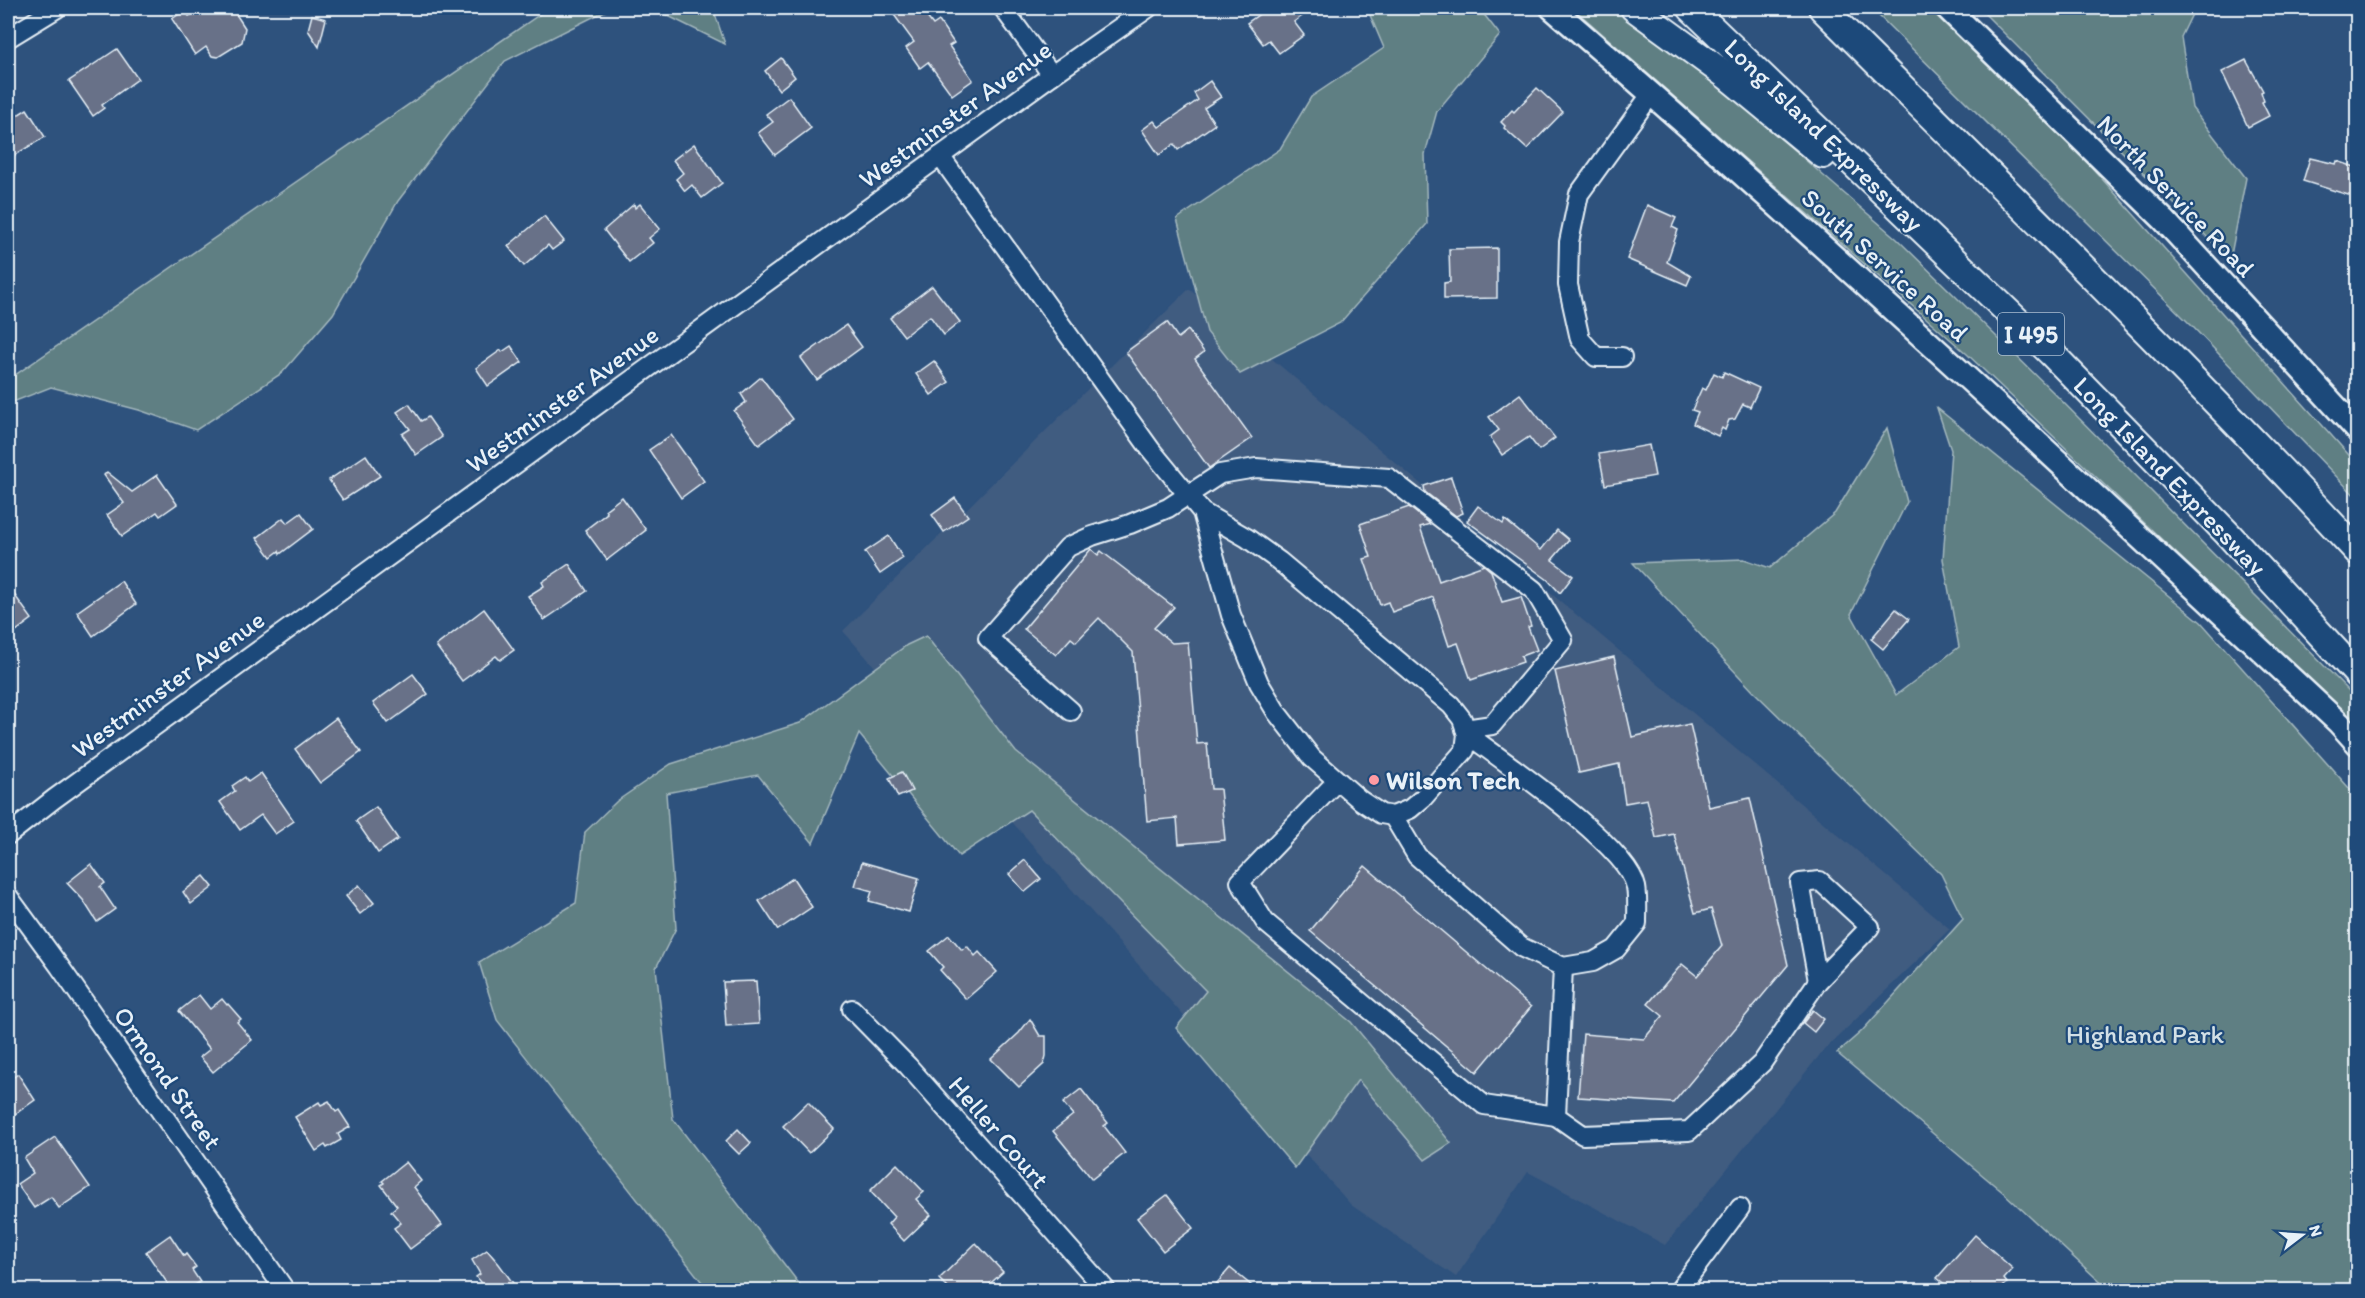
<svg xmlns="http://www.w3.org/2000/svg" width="2365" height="1298" font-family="Itim,sans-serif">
  <rect width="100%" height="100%" fill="#2e527d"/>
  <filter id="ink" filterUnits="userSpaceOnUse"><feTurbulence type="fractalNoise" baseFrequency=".0167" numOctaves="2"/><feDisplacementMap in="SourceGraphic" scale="12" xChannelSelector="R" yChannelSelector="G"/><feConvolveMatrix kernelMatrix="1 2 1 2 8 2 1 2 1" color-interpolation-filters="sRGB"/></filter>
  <g filter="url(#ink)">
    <polygon fill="#3f5b80" points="1189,289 1950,929 1823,1051 1665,1245 1528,1172 1456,1277 1351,1205 843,631"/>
    <g fill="#5f7f83" stroke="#a4b8be" stroke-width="1.5">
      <polygon points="549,8 611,8 505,61 398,201 333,314 282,373 196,430 139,410 51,387 8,404 8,380"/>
      <polygon points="652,8 713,8 725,44"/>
      <polygon points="1367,8 1479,8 1500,35 1437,111 1425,154 1427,224 1340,323 1240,374 1207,332 1177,219 1280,149 1311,97 1384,48"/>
      <polygon points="1573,8 1614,8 1723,89 1897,239 2053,392 2357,699 2357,733 2239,613 1967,354"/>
      <polygon points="1871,8 1935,8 2036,105 2357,464 2357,498 2193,327"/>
      <polygon points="1979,8 2195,8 2181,37 2192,108 2246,178 2230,260"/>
      <polygon points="1937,408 2201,622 2357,797 2357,1290 2109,1290 2005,1194 1837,1053 1862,1031 1963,919 1941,874 1753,691 1633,563 1744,559 1770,568 1835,513 1887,428 1907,502 1851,614 1896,695 1959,647 1943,559 1951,450"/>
      <polygon points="926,636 1016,752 1351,1022 1451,1143 1425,1160 1358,1080 1295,1168 1176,1028 1206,991 1029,810 959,856 859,734 813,843 758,775 666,793 676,928 656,968 673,1119 804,1290 708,1290 497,1020 479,962 576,903 585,832 617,801 671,764 800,723 907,645"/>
    </g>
    <g fill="#687188" stroke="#e8f1f8" stroke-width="1.5">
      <polygon points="203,8 232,8 245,28 242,42 218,57 212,56 206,47 195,55 172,19 185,10 189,16"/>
      <polygon points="889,8 920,8 933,25 939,21 954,43 949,46 973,80 952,95 928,62 920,68 906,48 914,42"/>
      <polygon points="1268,8 1313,8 1294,22 1304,35 1279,53 1269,40 1263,44 1247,23"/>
      <polygon points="312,15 326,19 319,47 308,30"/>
      <polygon points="117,49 138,79 102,105 104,108 93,116 69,81"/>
      <polygon points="781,58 795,77 779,90 765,71"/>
      <polygon points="2246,60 2263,91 2261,92 2264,101 2262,102 2269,116 2248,127 2222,72"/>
      <polygon points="1210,81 1221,97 1204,108 1215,124 1178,150 1174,144 1159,155 1142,130 1154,121 1159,127 1198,100 1194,93"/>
      <polygon points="1537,88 1563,112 1527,149 1504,128 1505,126 1501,122 1512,110 1514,112"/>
      <polygon points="789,97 811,128 775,155 758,133 773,122 766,114"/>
      <polygon points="27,109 45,137 8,159 8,121"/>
      <polygon points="694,144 722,183 702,198 692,185 685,191 676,179 683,173 673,160"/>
      <polygon points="2310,158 2336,164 2337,161 2358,168 2358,198 2303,181"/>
      <polygon points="634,204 635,208 640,204 660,229 649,238 653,243 629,262 604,230"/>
      <polygon points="1647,205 1676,218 1672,227 1678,230 1667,262 1691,276 1687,285 1627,259"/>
      <polygon points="544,216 564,241 552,250 548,245 524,266 508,246"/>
      <polygon points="1497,248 1497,298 1444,299 1444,283 1450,282 1449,249"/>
      <polygon points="932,286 960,322 944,335 930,316 904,336 890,318"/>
      <polygon points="1167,322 1178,338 1188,330 1204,352 1195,359 1252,438 1209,468 1126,352"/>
      <polygon points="846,325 862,347 817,380 801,358"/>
      <polygon points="511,346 522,362 488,386 476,368 501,350 502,352"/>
      <polygon points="934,361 949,382 931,395 916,374"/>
      <polygon points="1724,372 1759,388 1750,407 1743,404 1735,419 1729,420 1725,430 1722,428 1718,436 1693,424 1698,412 1692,410 1702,388 1706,390 1714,373 1722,377"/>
      <polygon points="761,377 793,419 759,445 734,411 746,402 741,394"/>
      <polygon points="1520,394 1555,438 1539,450 1529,437 1502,455 1490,437 1499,430 1489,417"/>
      <polygon points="409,404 421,421 428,417 442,437 416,455 402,434 410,429 397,412"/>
      <polygon points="671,435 704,481 681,498 649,450"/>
      <polygon points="1649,445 1655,476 1605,485 1599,454"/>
      <polygon points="366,455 380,476 343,500 329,480"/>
      <polygon points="107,472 132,492 157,475 177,504 160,516 157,512 122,536 107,515 124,503 104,475"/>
      <polygon points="1451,477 1463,513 1456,516 1425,492 1424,486"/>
      <polygon points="622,497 646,530 607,560 585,530 607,513 605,510"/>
      <polygon points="955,498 968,516 944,532 932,515"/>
      <polygon points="1478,506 1503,524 1505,520 1541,550 1557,530 1569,540 1552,560 1573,576 1560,593 1548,580 1467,521"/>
      <polygon points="1409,507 1430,524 1420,527 1439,581 1484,565 1491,571 1502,602 1521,597 1531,626 1528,627 1537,650 1521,656 1523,662 1471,680 1458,643 1449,646 1433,597 1392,612 1388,602 1380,605 1364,559 1371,557 1360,524"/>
      <polygon points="301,513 313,529 280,554 279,551 271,557 257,538 283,518 287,523"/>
      <polygon points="889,536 903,558 880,574 865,552"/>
      <polygon points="1091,549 1098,555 1101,551 1174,607 1154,628 1172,643 1188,642 1197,744 1207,743 1211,789 1220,789 1225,840 1179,844 1177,818 1147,821 1133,652 1099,618 1076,642 1071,638 1056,655 1024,629"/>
      <polygon points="569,564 587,591 544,620 528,596 544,586 542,582"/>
      <polygon points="121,581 136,604 93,636 77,612"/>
      <polygon points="8,586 32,619 8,637"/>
      <polygon points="484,609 514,650 500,660 496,656 462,681 436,646"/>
      <polygon points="1896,609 1909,619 1883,649 1871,639"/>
      <polygon points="1614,657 1632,737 1690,724 1709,807 1750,798 1788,965 1673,1103 1578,1097 1583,1034 1644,1039 1663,1016 1648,1004 1682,964 1697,976 1722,946 1711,909 1695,913 1674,834 1656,838 1647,799 1625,803 1619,764 1579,773 1555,671"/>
      <polygon points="413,674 428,694 388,723 373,703"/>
      <polygon points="336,718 361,752 320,783 295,749"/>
      <polygon points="902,772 912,791 898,797 889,778"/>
      <polygon points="261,773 294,821 275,834 261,815 240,830 220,802 235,791 232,786 245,777 248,782"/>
      <polygon points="376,807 398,839 378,853 356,821"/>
      <polygon points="1025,860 1041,879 1025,892 1009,874"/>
      <polygon points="862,862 919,878 909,912 869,901 872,891 855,886"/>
      <polygon points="91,864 105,883 100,887 115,909 97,922 83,900 67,883"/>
      <polygon points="1365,866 1531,1007 1477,1072 1310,931"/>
      <polygon points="204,876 213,887 191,904 183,892"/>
      <polygon points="793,878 812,907 778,930 759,901"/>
      <polygon points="359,885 374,903 360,914 346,896"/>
      <polygon points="949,935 962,950 967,946 975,956 979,952 997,972 966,999 940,970 943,967 929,951"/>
      <polygon points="756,981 759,1024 726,1026 723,982"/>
      <polygon points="199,995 210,1009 222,999 227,1005 228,1004 241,1019 237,1022 252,1040 213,1072 200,1057 210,1049 179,1011"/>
      <polygon points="1813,1010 1824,1019 1814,1032 1803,1023"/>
      <polygon points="1030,1019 1040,1036 1046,1036 1046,1056 1044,1064 1019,1087 991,1059 1019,1033"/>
      <polygon points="18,1074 35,1100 8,1119 8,1081"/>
      <polygon points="1081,1089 1108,1123 1104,1126 1125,1153 1092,1179 1053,1131 1073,1115 1063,1103"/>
      <polygon points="329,1101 336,1112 339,1110 350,1127 338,1134 341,1140 327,1148 325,1145 316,1151 295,1117 319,1102 321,1105"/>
      <polygon points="808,1102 834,1129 809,1153 783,1126"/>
      <polygon points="738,1129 751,1143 739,1154 726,1141"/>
      <polygon points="55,1137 90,1187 59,1208 51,1197 34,1208 17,1184 33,1173 24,1158"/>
      <polygon points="406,1162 421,1181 414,1187 442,1225 410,1249 394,1228 401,1223 391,1211 397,1206 381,1185 384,1183 382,1181"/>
      <polygon points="897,1164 924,1192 916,1199 931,1215 904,1241 888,1224 894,1217 870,1191"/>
      <polygon points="1167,1195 1193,1228 1163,1251 1137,1218"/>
      <polygon points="170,1235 184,1256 186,1254 196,1267 192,1270 200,1282 187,1290 172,1290 146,1252"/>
      <polygon points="1975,1235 2013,1269 2004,1279 2007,1283 2000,1290 1952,1290 1937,1278"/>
      <polygon points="976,1243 1003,1272 983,1290 950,1290 939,1279"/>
      <polygon points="487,1250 499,1264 518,1290 486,1290 476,1277 480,1274 472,1260"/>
      <polygon points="1230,1268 1257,1290 1211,1290"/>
    </g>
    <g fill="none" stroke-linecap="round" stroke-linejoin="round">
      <g stroke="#e8f1f8" stroke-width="22">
        <g id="minor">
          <polyline points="1003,8 1052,75"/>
          <polyline points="8,38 57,8"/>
          <polyline points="940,156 1151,450 1202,512 1231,615 1259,683 1277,713 1312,758 1360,800 1381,814 1393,816 1410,809 1423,798 1465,750 1467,734 1462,719 1451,705 1279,561 1247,538 1202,512"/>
          <polyline points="1622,357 1596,357 1580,339 1568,285 1569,242 1579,194 1652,93"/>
          <polyline points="1071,711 988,638 1068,547 1092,536 1130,524 1168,508 1220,474 1256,468 1389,478 1534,590 1563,640 1492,725 1465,729"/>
          <polyline points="1337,781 1240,882 1265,922 1484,1105 1556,1116"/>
          <path d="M1393 816 1417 856 1521 947 1563 967 1593 962 1616 949 1637 923C1637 912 1638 898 1636 887 1628 846 1503 761 1467 734"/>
          <polyline points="8,835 54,799 1052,75 1148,8"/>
          <polyline points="8,896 60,967 285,1290"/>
          <polyline points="1563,967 1556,1116 1583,1135 1689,1131 1762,1063 1818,981 1870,927 1820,881 1800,883 1818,981"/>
          <polyline points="852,1009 908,1066 1106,1290"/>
          <polyline points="1679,1290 1740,1208"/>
        </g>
      </g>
      <g stroke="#e8f1f8" stroke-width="27">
        <g id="major">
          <path d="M1552 8C1821 239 2080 481 2339 723L2358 744"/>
          <polyline points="1947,8 2164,220 2358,431"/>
        </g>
      </g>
      <g stroke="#e8f1f8" stroke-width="30">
        <g id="highway">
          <polyline points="1634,8 1727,76 1823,155"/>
          <polyline points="1691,8 2051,353 2227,533 2358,675"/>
          <path d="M1822 8C2002 187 2185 365 2358 552"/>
        </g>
      </g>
      <use href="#minor" stroke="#1f4a7a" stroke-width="18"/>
      <use href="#major" stroke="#1f4a7a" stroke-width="22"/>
      <use href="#highway" stroke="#1f4a7a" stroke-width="26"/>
    </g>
  </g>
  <circle fill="#ff9aa2" stroke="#1f4a7a" stroke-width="2" cx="1374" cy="780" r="6"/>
  <g text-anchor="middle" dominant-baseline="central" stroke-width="4.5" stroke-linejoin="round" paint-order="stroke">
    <rect fill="#1f4a7a" stroke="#acbfd2" stroke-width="1.5" x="1998" y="313" width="66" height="42" rx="4.5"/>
    <g font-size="24" font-weight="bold" fill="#e8f1f8">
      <text x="2031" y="334">I 495</text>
    </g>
    <g font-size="26" fill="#e8f1f8" stroke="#1f4a7a">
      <text transform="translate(955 114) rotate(-36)">Westminster Avenue</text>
      <text transform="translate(1824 135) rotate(44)">Long Island Expressway</text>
      <text transform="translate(2176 196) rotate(46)">North Service Road</text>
      <text transform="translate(1885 265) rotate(42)">South Service Road</text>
      <text transform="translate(562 399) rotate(-36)">Westminster Avenue</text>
      <text transform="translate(2170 476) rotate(46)">Long Island Expressway</text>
      <text transform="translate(168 684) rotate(-36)">Westminster Avenue</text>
      <text transform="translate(168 1078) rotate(55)">Ormond Street</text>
      <text transform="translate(999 1132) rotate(49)">Heller Court</text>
    </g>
    <g font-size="26" font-weight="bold" fill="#e8f1f8" stroke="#1f4a7a" text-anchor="start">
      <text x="1386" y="780">Wilson Tech</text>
    </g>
    <g font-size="26" fill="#d3e0e6" stroke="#1f4a7a">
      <text x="2145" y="1034">Highland Park</text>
    </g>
  </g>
  <rect width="2365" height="1298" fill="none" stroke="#1f4a7a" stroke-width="30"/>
  <rect x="15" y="15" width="2335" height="1268" fill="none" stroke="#e8f1f8" stroke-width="2" filter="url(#ink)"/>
  <g transform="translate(2302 1235) rotate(73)" stroke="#1f4a7a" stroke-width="4.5" paint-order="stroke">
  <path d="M0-4.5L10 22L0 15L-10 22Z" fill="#e8f1f8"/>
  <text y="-9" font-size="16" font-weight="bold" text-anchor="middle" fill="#e8f1f8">N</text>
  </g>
</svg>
